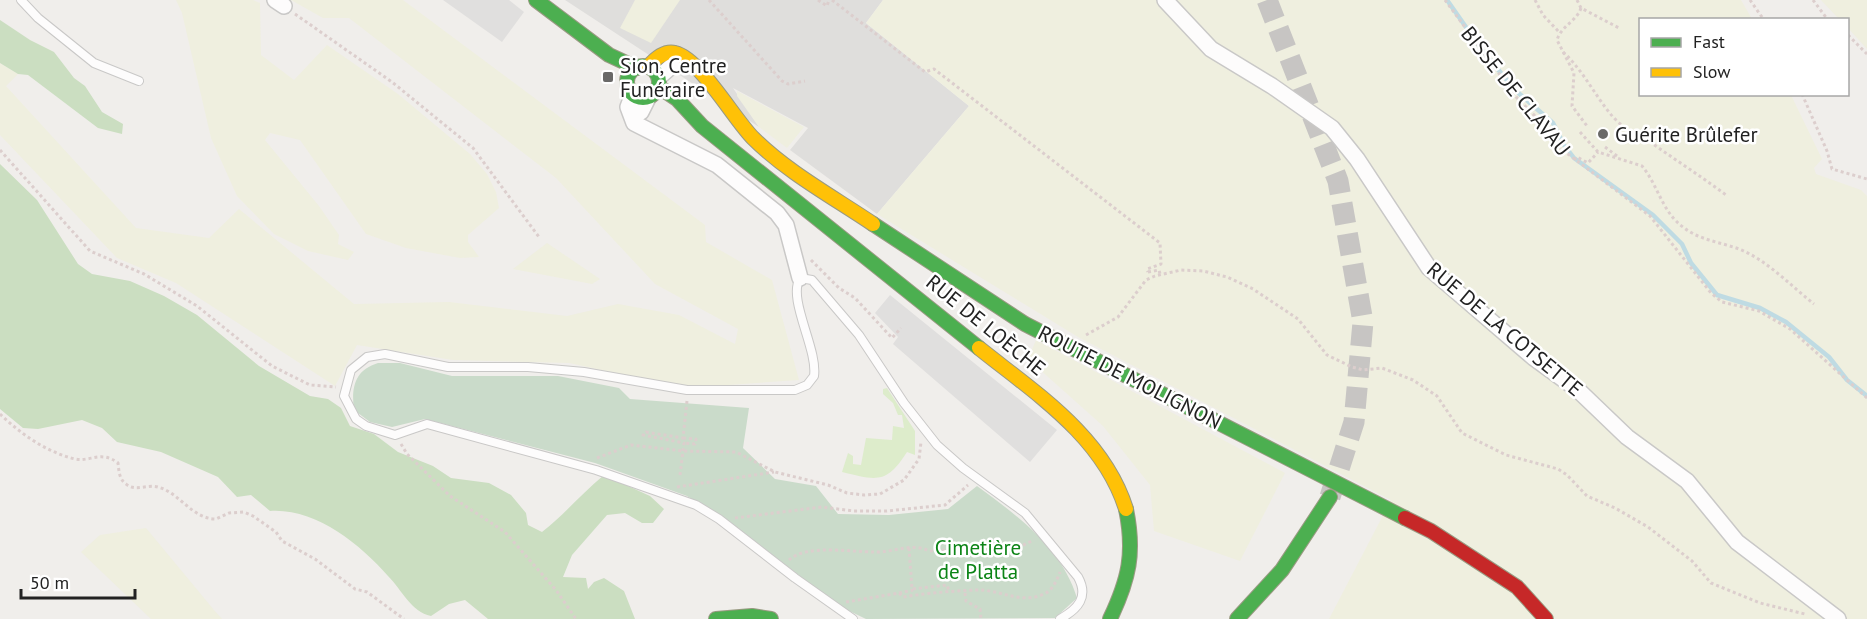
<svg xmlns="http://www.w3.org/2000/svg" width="1867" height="619" font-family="'PT Sans',sans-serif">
  <rect width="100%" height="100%" fill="#f0eeeb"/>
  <polygon fill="#dfdedc" points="565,0 883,0 866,23 969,106 877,214 790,150 808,128 733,88 759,127"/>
  <g fill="#efefdf">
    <polygon points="176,0 253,0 260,3 261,55 294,80 327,45 398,94 470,154 487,174 496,192 499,208 468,235 468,242 479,257 460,258 406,248 366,234 300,140 270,133 265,140 319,206 339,235 338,244 354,252 348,260 308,251 274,234 237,196 211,138 182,13"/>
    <polygon points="291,0 403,0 705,225 706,242 772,280 799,380 686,388 569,363 453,360 357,345 335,386 176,283 117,258 0,135 0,63 18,74 6,86 136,228 209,238 239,209 354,304 449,302 567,316 618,304 679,315 735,344 738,329 655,284 556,178 349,18 323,18"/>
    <polygon points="635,0 680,0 651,43 620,28"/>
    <polygon points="883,0 1741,0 1752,19 1640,20 1640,94 1791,95 1822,159 1814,168 1816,174 1861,190 1867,196 1867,619 1329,619 1391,500 1078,337 877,214 969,106 866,23"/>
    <polygon points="1821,0 1867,0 1867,49 1848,28 1848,20 1839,19"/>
    <polygon points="737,91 804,127 787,148 759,127 737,96"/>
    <polygon points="547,243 600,279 592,284 513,269"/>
    <polygon points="1036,340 1285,473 1240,561 1154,531 1150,485 1103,426 1028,359"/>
    <polygon points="146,528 214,610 222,619 151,619 81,552 100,535"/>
  </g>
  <path fill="#ddeccb" d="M887 388 915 431V455L907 452C886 485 876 480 842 472L848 453 853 456V464L861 465 866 438 892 440 893 426 904 428 902 415H898L893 403 883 394V389Z"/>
  <g fill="#cbdec1">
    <polygon points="0,20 30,40 54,52 74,78 85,86 102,112 123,124 122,134 98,128 28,75 18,74 0,63"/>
    <path d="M0 164 37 200 78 264 92 274 130 281 164 296 197 315 259 366 310 396 328 399 341 408 350 426 374 434 398 452 433 466 451 478 489 483 511 495 526 513 528 525 542 532C565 514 582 493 604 475L650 496 664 509 653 523H642L625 513 607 515 572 555 563 577 586 578 588 589 594 582 604 578 624 591 635 619H488L465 600 449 604 431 616C411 612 402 590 388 576 359 543 315 508 270 511L251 495 237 497 218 477 161 452 117 442 102 428 82 420 38 429 23 428 0 409Z"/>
  </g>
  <path fill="#cadbca" d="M378 363H400L452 376H558L619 388 630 399 749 408 743 448 775 479 816 486 838 514 889 515 948 509 977 486C1018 516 1062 548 1077 598L1055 618 866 619 839 606 724 518 687 496 595 463 425 419 392 427 370 422 354 410C351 387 355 370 378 363Z"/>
  <g fill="#e0dfde">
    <polygon points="443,0 509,0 524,12 502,42"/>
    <polygon points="890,295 1057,430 1030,462 893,344 898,337 875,313"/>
  </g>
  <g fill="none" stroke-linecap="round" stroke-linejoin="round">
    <polyline stroke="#bfdbe3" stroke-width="4.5" points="1447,0 1482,50 1515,90 1553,123 1564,145 1574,158 1653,215 1682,244 1691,263 1717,295 1760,308 1786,322 1829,357 1847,380 1867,396"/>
    <polyline stroke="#c7c5c3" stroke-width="21" stroke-dasharray="21 10" stroke-linecap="butt" points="1267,0 1338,181 1363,322 1354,422 1330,497"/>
    <g stroke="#c9c8c7" stroke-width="10">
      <g id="lane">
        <polyline points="21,0 38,18 94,63 139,81"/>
        <path d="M853 619 795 578 719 519 696 505 596 470 427 424 395 435 366 426 356 419 344 396 351 370 367 357 385 354 448 367H528L584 372 687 390H795L807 385 814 376C818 349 787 299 800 278L812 280 859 335 904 403 937 445 963 468 1025 513 1078 577C1089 597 1078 609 1060 619"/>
      </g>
    </g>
    <g stroke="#c9c8c7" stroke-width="18">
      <g id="street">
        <polyline points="275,0 284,6"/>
        <polyline points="1165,0 1211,49 1272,86 1332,128 1357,159 1429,268 1534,358 1578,390 1627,437 1687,481 1737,542 1838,619"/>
        <polyline points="659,77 682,57"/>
        <polyline points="633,94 628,107 634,123 717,165 777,213 786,225 800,278"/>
        <polyline points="633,117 641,112 648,98"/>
      </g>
    </g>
    <g stroke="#999a82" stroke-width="16">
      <g id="fast">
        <polyline points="536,0 609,55 637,68"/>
        <circle cx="643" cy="82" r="16"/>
        <polyline points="659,87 677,99 702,126 979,348"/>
        <polyline points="873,224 1025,324 1405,518"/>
        <polyline points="716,619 752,616 771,619"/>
        <path d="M1110 619C1129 579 1135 553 1126 509"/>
        <polyline points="1237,619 1282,570 1330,497"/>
      </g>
    </g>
    <g stroke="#999a82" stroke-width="16">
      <g id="slow">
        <path d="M648 67C654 60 664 50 675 53 700 59 734 119 753 138 787 172 833 197 873 224"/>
        <path d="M979 348C1035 393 1103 436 1126 509"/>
      </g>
    </g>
    <g stroke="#999a82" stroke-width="16">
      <polyline id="jam" points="1405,518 1431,531 1517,587 1546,619"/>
    </g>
    <g stroke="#dccecd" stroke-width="3" stroke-dasharray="3 3" stroke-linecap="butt">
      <polyline points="709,0 782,81 788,84 805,81"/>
      <polyline points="818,0 827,6 829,0"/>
      <polyline points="832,0 925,72 934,69 1160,243 1161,264 1147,269 1148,272"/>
      <polyline points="1445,0 1517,98 1556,137 1560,148 1650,216 1711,293 1722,302 1759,311 1790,329 1867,398"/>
      <polyline points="1535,0 1543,15 1559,32"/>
      <polyline points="1577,0 1581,8 1619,28"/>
      <polyline points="1750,0 1764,20"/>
      <polyline points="1813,0 1828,20"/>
      <path d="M1581 8C1577 21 1561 26 1557 40L1574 73 1572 106 1587 126"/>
      <polyline points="295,14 392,82 473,148 539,237"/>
      <polyline points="1848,35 1867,54"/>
      <path d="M1563 52C1584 71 1596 98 1614 118 1625 130 1640 135 1653 144 1677 161 1702 177 1726 195"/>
      <polyline points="1802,94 1827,151 1832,169 1867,179"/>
      <path d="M1580 132 1598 152 1642 166C1658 185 1662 212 1683 227 1699 240 1720 242 1739 249 1767 260 1791 286 1814 304"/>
      <polyline points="1605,147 1617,156"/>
      <polyline points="0,150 90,251 144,274 197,306 272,366 310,385 336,387"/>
      <polyline points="1574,160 1577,157 1588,163 1598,152"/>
      <polyline points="811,260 839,288 855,298 892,338 901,328"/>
      <polyline points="1148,272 1159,270 1160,274"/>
      <polyline points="1086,335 1118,317 1146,280 1155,276 1181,270 1203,271 1227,277 1253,289 1298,319 1327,355 1352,367 1363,370 1382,368 1413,380 1437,396 1462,433 1506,455 1558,469 1567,475 1587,496 1615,508 1648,527 1692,561 1711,583 1760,603 1805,614"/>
      <path d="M0 414C21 434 46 452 75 459 91 462 101 450 118 463 119 471 119 479 126 484 135 492 148 484 158 487 180 493 192 519 216 519L229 513 244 512 253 516 276 532 282 541 315 559 355 589 367 592 404 619"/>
      <polyline points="683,438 696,439 695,444 684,443"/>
      <polyline points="401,444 407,454 450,496 505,532 556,590 576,619"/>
      <polyline points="597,458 631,445 683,451 736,452 775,472 828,485 847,493 864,495 880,494 904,480 919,459 921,442"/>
      <polyline points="680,475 684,443 643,435 646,432 683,438 687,401"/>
      <polyline points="677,487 774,472"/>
      <polyline points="735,518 822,507 854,511 887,511 945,505 968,485"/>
      <polyline points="909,548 912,589 947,585 949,591"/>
      <path d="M789 560C805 544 853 552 874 552 892 553 913 542 929 551L980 549 1001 555 1034 540"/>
      <polyline points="899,593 913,590"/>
      <polyline points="965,593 966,601 980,609 981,619"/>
      <path d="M846 602 899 593 903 597C927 593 952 591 976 590 1000 589 1021 605 1044 594 1052 591 1057 580 1060 572"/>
    </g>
    <use href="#lane" stroke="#fdfcfc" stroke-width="8"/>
    <use href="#street" stroke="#fdfcfc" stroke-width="15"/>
    <use href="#fast" stroke="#4caf50" stroke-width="14"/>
    <use href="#slow" stroke="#ffc107" stroke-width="14"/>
    <use href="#jam" stroke="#c62828" stroke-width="14"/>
  </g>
  <g fill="#6a6968" stroke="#fff" stroke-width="2">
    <rect x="602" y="71" width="12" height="12" rx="3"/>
    <circle cx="1603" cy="134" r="6"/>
  </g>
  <g text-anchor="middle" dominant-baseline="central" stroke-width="5" stroke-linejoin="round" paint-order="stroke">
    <g font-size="21" fill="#222" stroke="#fff" text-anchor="start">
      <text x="620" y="65">Sion, Centre<tspan x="620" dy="24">Funéraire</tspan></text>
      <text x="1615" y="134">Guérite Brûlefer</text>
    </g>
    <g font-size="21" fill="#222" stroke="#fff">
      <text transform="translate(1516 91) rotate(51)">BISSE DE CLAVAU</text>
      <text transform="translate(986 325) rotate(39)">RUE DE LOÈCHE</text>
      <text transform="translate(1505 329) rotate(40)">RUE DE LA COTSETTE</text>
      <text transform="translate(1130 377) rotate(27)">ROUTE DE MOLIGNON</text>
    </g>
    <g font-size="21" fill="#0c8416" stroke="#fff">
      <text x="978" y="547">Cimetière<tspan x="978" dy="24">de Platta</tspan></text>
    </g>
  </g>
  <rect x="1639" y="18" width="210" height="78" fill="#ffffff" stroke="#a7a7a7" stroke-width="1.5"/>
  <rect x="1651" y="38" width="30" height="9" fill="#4caf50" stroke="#a7a7a7" stroke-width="1.5"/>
  <text x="1693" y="48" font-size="18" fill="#222222">Fast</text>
  <rect x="1651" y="68" width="30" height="9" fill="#ffc107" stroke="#a7a7a7" stroke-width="1.5"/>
  <text x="1693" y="78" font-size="18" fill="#222222">Slow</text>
  <path d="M21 589v9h114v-9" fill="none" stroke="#222222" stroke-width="3"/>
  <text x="30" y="589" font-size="18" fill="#222222" stroke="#ffffff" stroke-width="4.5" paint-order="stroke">50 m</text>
</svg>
